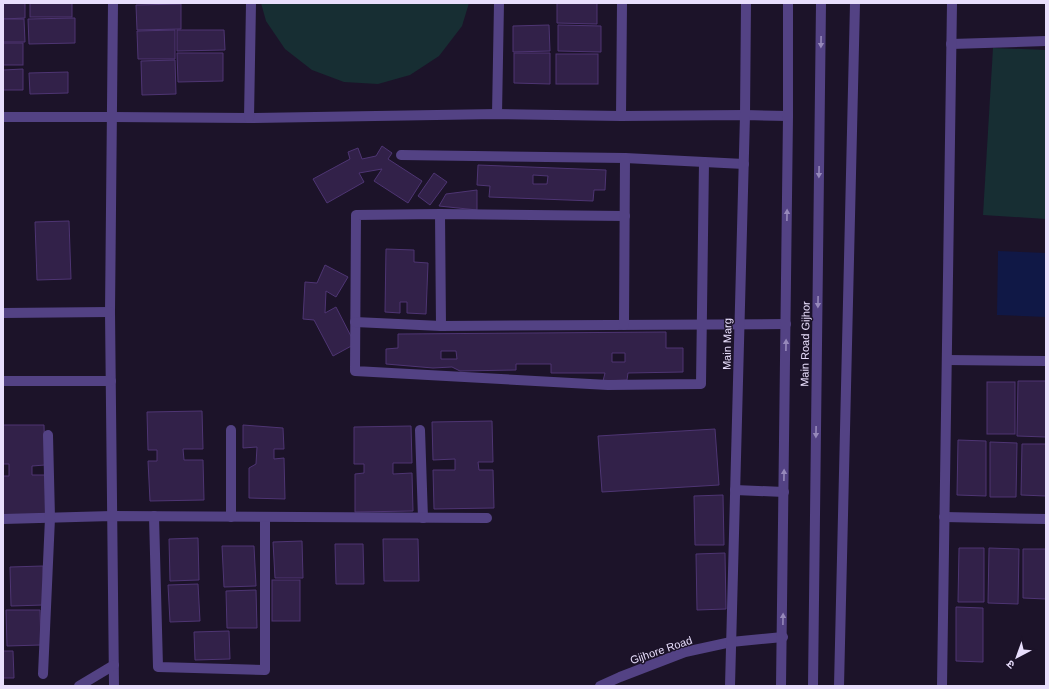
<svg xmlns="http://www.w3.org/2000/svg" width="1049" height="689" font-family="Arial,'Noto Sans Devanagari',sans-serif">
  <rect width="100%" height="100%" fill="#1c1329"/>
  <g fill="#172e33">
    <polygon points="261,3 469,3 462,26 439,56 410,75 378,84 344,82 312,70 285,49 266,21"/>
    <polygon points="993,48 1046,50 1046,219 983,215"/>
  </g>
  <polygon fill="#101846" points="998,251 1046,253 1046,317 997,315"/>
  <g fill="#322149" stroke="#4e3573" fill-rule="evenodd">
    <polygon points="3,3 25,3 25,18 3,19"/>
    <rect x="30" y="3" width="42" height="14"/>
    <polygon points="557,3 597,3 597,24 557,23"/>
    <polygon points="181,4 181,29 137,30 136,5"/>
    <polygon points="75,18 75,43 29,44 28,19"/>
    <polygon points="3,19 24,19 25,42 3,42"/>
    <polygon points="549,25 550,51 513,52 513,26"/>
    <polygon points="558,25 601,26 601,52 558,51"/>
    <polygon points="175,30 175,59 138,59 137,31"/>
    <polygon points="177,30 224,30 225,50 177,51"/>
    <rect x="3" y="43" width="20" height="22"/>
    <polygon points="177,53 223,53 223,81 178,82"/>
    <polygon points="514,53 550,53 550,84 514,83"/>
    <rect x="556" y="54" width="42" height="30"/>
    <polygon points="175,60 176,94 142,95 141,61"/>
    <polygon points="23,69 23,90 3,90 3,70"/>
    <polygon points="68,72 68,93 30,94 29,73"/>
    <polygon points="382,146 392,153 388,159 422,181 408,203 374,181 382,169 359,173 364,182 327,203 313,179 350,159 348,152 358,148 362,159 376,156"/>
    <path d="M478 165 606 170 605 190H594L593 201 489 197 490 186 477 185ZM533 175 548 176 547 184H533Z"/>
    <polygon points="434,173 447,182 430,205 418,196"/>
    <polygon points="477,190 477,210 439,206 446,194"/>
    <polygon points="69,221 71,279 37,280 35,222"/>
    <polygon points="386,249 414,250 414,262 428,263 426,314 407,313 407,302 400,302 400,313 385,312"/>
    <polygon points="325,265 348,277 336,297 326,291 325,313 336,307 355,344 333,356 314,320 303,319 305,282 317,283"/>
    <path d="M666 332V348H683V372L628 373 627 380 603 381 605 373H551V364H516V370L460 371 452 367 433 368 386 364V349L398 348V334ZM441 351H456L457 359H441ZM612 353H625V362H612Z"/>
    <polygon points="1018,381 1046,381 1046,437 1017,436"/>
    <rect x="987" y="382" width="28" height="52"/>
    <polygon points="202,411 203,449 183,449 184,460 203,460 204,500 150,501 148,461 157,461 157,450 148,450 147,412"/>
    <polygon points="492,421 493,462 478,462 479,470 493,470 494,508 434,509 433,470 455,470 455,459 433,460 432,422"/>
    <polygon points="3,425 44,425 45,465 32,466 32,475 45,475 46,514 3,515 3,476 9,476 9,464 3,464"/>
    <polygon points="243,425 283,428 284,449 274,449 274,459 284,458 285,499 249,498 249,468 256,464 257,447 243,448"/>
    <polygon points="411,426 412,463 393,463 393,474 412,473 413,511 355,512 355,474 364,473 364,464 354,464 354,427"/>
    <polygon points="715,429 719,485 602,492 598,436"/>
    <polygon points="958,440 986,441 986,496 957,495"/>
    <polygon points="990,442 1017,443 1016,497 990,497"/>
    <polygon points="1022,444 1046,444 1046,496 1021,495"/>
    <polygon points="723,495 724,545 695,545 694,496"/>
    <polygon points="198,538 199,580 170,581 169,539"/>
    <polygon points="383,539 418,539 419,581 384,581"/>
    <polygon points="302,541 303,578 275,578 273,542"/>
    <polygon points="335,544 363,544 364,584 336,584"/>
    <polygon points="222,546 254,546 256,586 224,587"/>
    <polygon points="959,548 984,548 984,602 958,602"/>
    <polygon points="989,548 1019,549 1018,604 988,603"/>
    <polygon points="1023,549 1046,549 1046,599 1023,598"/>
    <polygon points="725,553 726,609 697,610 696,554"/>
    <polygon points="43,566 44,605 11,606 10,567"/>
    <rect x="272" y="580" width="28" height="41"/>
    <polygon points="198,584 200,621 170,622 168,585"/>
    <polygon points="256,590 257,628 227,628 226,591"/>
    <polygon points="956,607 983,608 983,662 956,661"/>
    <polygon points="6,610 40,610 41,645 7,646"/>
    <polygon points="229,631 230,659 195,660 194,632"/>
    <polygon points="3,651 13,651 14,678 3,678"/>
  </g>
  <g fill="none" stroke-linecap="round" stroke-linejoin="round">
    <g stroke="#534284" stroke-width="10">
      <polyline points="113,3 110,312 114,686"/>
      <polyline points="951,44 1046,41"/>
      <polyline points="497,114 499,3"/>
      <polyline points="621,116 622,3"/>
      <polyline points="3,117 112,117 249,118 497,114 621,116 745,115 788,116"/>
      <polyline points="249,118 251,3"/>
      <polyline points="401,155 625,158 744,164"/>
      <polyline points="440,214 441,326"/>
      <polyline points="625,216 440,214 356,215 355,371 608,385 701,384 704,162"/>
      <polyline points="3,313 110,312"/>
      <polyline points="355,322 441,326 786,324"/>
      <polyline points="624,325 625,158"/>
      <polyline points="947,360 1046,361"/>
      <polyline points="3,381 111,381"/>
      <polyline points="420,430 423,518"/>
      <polyline points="735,490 784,492"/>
      <polyline points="154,516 158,667 265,670 265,517"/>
      <polyline points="231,517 231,430"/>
      <polyline points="944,517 1046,519"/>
      <polyline points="3,519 112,516 487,518"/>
      <polyline points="43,674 50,518 48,435"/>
      <polyline points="79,686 114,665"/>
      <polyline points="600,686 620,677 685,652 731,642 783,637"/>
      <polyline points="730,686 745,115 746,3"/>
      <polyline points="781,686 788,116 788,3"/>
      <polyline points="813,686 821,3"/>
      <polyline points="839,686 855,3"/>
      <polyline points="942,686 952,3"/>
    </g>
  </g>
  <defs><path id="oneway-solid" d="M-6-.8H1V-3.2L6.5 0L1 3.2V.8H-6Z"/></defs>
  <g fill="#9688ba">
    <use href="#oneway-solid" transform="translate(821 42) rotate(91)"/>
    <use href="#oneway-solid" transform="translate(819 172) rotate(91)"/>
    <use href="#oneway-solid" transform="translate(787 215) rotate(-89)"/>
    <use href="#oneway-solid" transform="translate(818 302) rotate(91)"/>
    <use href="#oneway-solid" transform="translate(786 345) rotate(-89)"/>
    <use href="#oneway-solid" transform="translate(816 432) rotate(91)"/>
    <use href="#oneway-solid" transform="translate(784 475) rotate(-89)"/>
    <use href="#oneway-solid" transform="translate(783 619) rotate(-89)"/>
  </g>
  <g text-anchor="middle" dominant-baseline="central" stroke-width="3" stroke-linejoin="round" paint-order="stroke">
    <g font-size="11" fill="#e8defc" stroke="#1c1329">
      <text transform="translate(727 344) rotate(-89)">Main Marg</text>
      <text transform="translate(805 344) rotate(-89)">Main Road Gijhor</text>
      <text transform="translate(661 650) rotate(-19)">Gijhore Road</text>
    </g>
  </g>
  <rect width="1049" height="689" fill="none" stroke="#e8defc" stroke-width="8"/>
  <g transform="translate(1017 657) rotate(221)" stroke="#1c1329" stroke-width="3" paint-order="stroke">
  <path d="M0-3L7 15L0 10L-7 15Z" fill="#e8defc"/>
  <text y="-6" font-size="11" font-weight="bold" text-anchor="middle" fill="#e8defc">उ</text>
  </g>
</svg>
